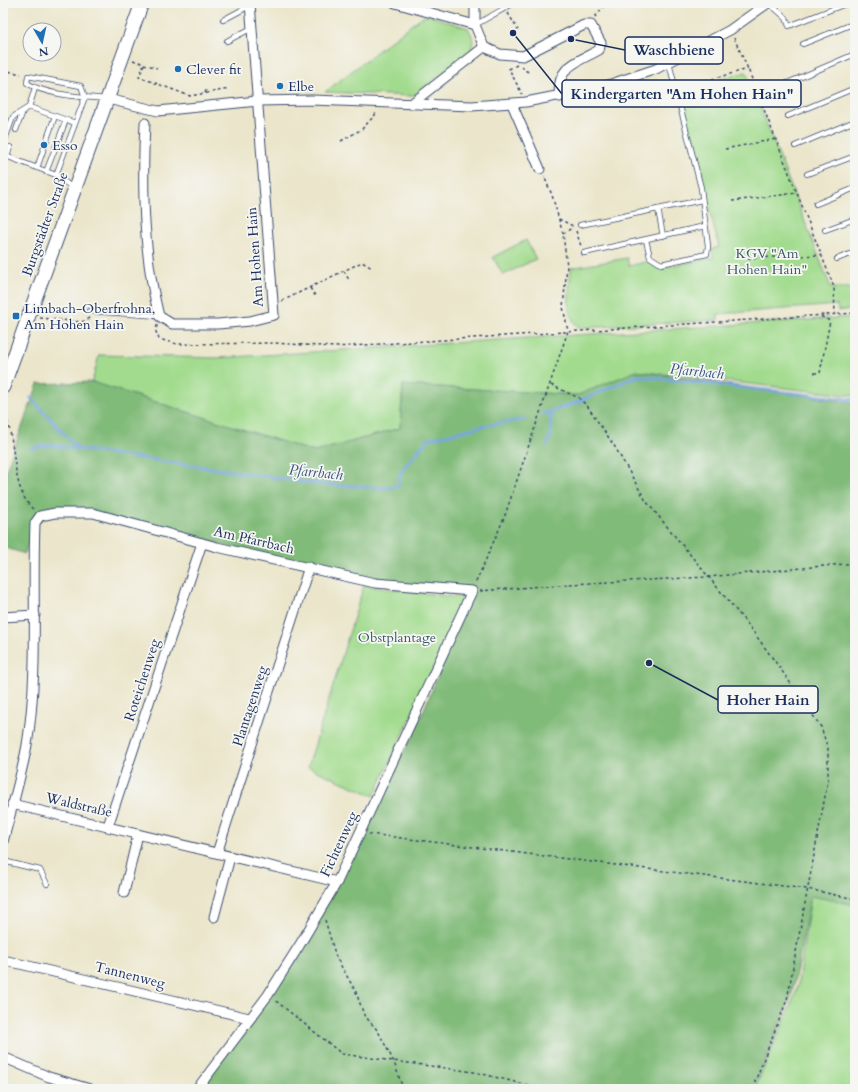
<svg xmlns="http://www.w3.org/2000/svg" width="858" height="1092" font-family="Cardo,serif">
  <rect width="100%" height="100%" fill="#f6f6f2"/>
  <filter id="ink" filterUnits="userSpaceOnUse"><feTurbulence type="fractalNoise" baseFrequency=".025" numOctaves="2"/><feDisplacementMap in="SourceGraphic" scale="8" xChannelSelector="R" yChannelSelector="G"/><feConvolveMatrix kernelMatrix="1 2 1 2 8 2 1 2 1" color-interpolation-filters="sRGB"/></filter>
  <filter id="wash" filterUnits="userSpaceOnUse"><feTurbulence type="fractalNoise" baseFrequency=".012" numOctaves="4" result="noise"/><feDisplacementMap in="SourceGraphic" scale="16" xChannelSelector="R" yChannelSelector="G"/><feGaussianBlur stdDeviation="0.9" result="paint"/><feColorMatrix in="noise" values="0 0 0 0 0 0 0 0 0 0 0 0 0 0 0 0 0 1.4 0 .05"/><feComposite in="paint" operator="in"/></filter>
  <g filter="url(#wash)">
    <rect width="100%" height="100%" fill="#ebe6cb"/>
    <g fill="#a2db8e" stroke="#5e8576">
      <polygon points="428,15 468,28 473,38 472,51 413,96 325,92 420,18"/>
      <path d="M746 72 831 288H849L855 293V309L838 311 837 305 718 314V320L579 328C563 313 570 288 571 268L627 258 629 266 649 261 661 268 713 258 712 249 719 247 679 91Z"/>
      <polygon points="526,240 536,259 503,275 493,257"/>
      <polygon points="855,317 855,396 637,371 579,395 403,385 400,428 315,452 92,382 99,355 218,358"/>
      <polygon points="364,585 453,597 468,595 374,796 308,767"/>
      <polygon points="811,895 855,905 855,1089 755,1089 797,990"/>
    </g>
    <polygon fill="#81bb79" stroke="#4e756c" points="636,371 855,403 855,905 811,896 792,994 754,1089 201,1089 299,946 376,800 414,734 472,592 375,583 93,513 55,513 35,523 25,554 3,547 3,478 38,384 92,382 315,452 400,428 403,385 578,395"/>
    <g fill="none" stroke-linecap="round" stroke-linejoin="round">
      <g stroke="#78a6e1" stroke-width="3">
        <polyline points="31,398 77,448"/>
        <polyline points="543,414 575,403 637,376 855,400"/>
        <path d="M547 445C555 430 547 424 553 411"/>
        <polyline points="31,448 51,445 318,484 384,488 398,486 400,474 403,469 428,439 483,426 526,419"/>
      </g>
    </g>
  </g>
  <g filter="url(#ink)">
    <g fill="none" stroke-linecap="round" stroke-linejoin="round">
      <g stroke="#3a4a6e" stroke-width="6">
        <g id="service">
          <polyline points="769,3 786,18 789,26 848,3"/>
          <polyline points="223,20 251,5"/>
          <polyline points="475,25 514,3"/>
          <polyline points="227,41 252,28"/>
          <polyline points="803,44 855,23"/>
          <polyline points="771,90 855,54"/>
          <polyline points="29,107 75,123"/>
          <polyline points="788,116 855,88"/>
          <polyline points="16,130 23,111"/>
          <polyline points="3,145 13,117 29,107 35,88"/>
          <polyline points="795,146 855,121"/>
          <polyline points="3,155 56,175 74,189"/>
          <polyline points="7,157 10,147"/>
          <polyline points="37,168 55,116"/>
          <polyline points="46,172 66,120"/>
          <polyline points="807,174 855,156"/>
          <path d="M56 175 85 97 81 86 28 76 27 83C45 95 84 97 106 99"/>
          <polyline points="816,204 855,188"/>
          <polyline points="658,209 663,236"/>
          <polyline points="580,225 702,200"/>
          <polyline points="825,230 855,219"/>
          <polyline points="646,240 650,257 661,264 707,254 708,246 701,188 669,63"/>
          <polyline points="584,253 705,226"/>
          <polyline points="837,259 855,252"/>
          <polyline points="89,311 159,316"/>
          <polyline points="3,861 40,870 47,884"/>
        </g>
      </g>
      <g stroke="#3a4a6e" stroke-width="11">
        <g id="minor">
          <polyline points="395,3 475,25"/>
          <path d="M475 3V25L484 47 500 54 523 56 584 25H591L601 43 599 50C577 62 555 67 560 97"/>
          <polyline points="108,99 158,111 258,101 312,100 472,106 526,102 602,87 656,69 730,30 768,3"/>
          <polyline points="411,104 484,47"/>
          <polyline points="512,104 540,169"/>
          <path d="M145 123C142 188 143 253 159 316L172 324H218L250 321 274 315 250 3"/>
          <polyline points="3,617 35,615"/>
          <polyline points="12,804 337,882"/>
          <polyline points="108,826 202,543"/>
          <path d="M3 842C11 810 21 778 27 745 39 672 32 597 35 523L40 516 55 513H93L217 547 375 583 472 591 337 882 299 946 268 995 197 1089"/>
          <polyline points="217,853 309,567"/>
          <polyline points="124,893 138,834"/>
          <polyline points="214,917 230,857"/>
          <polyline points="3,960 249,1018"/>
          <polyline points="3,1057 49,1077 90,1089"/>
        </g>
      </g>
      <g stroke="#3a4a6e" stroke-width="15">
        <polyline id="secondary" points="3,387 142,3"/>
      </g>
      <g stroke="#3a4a6e" stroke-width="1.5" stroke-dasharray="3 3" stroke-linecap="butt">
        <polyline points="508,13 518,30"/>
        <polyline points="595,17 606,3"/>
        <polyline points="734,38 748,69 834,287 835,314"/>
        <polyline points="133,60 144,64 139,77 190,96 229,89"/>
        <polyline points="144,64 157,68"/>
        <polyline points="517,65 509,69 522,94"/>
        <polyline points="522,66 524,70 529,72"/>
        <polyline points="3,70 21,74"/>
        <polyline points="683,87 748,69"/>
        <polyline points="205,93 207,88"/>
        <polyline points="711,104 757,92"/>
        <polyline points="341,141 362,129 375,115 376,112"/>
        <polyline points="725,149 776,139"/>
        <polyline points="732,201 797,193"/>
        <polyline points="559,219 573,226"/>
        <polyline points="576,231 581,246"/>
        <polyline points="563,234 573,227"/>
        <polyline points="748,258 821,255"/>
        <polyline points="344,271 349,280"/>
        <polyline points="310,288 316,297"/>
        <polyline points="282,301 362,262 372,268"/>
        <polyline points="40,318 81,322 88,320 89,317"/>
        <polyline points="157,325 156,332 159,339 177,344 274,343 335,347 855,313"/>
        <polyline points="814,373 820,373 830,321 820,316"/>
        <polyline points="551,385 579,398 588,407 615,447 646,501 749,626 782,671 821,727 828,749 828,780 787,1000 752,1089"/>
        <path d="M3 410C18 439 9 487 33 509"/>
        <polyline points="476,582 504,518 568,331 563,307 567,266 563,234 552,195 544,176"/>
        <polyline points="480,591 570,584 707,577 855,563"/>
        <polyline points="369,834 807,889 855,899"/>
        <polyline points="325,920 336,957 356,992 364,1015 378,1031 394,1062 403,1089"/>
        <polyline points="276,1001 342,1054 474,1072 544,1089"/>
      </g>
      <use href="#service" stroke="#fff" stroke-width="4.5"/>
      <use href="#minor" stroke="#fff" stroke-width="9"/>
      <use href="#secondary" stroke="#fff" stroke-width="13"/>
    </g>
  </g>
  <g fill="#1f6fb2" stroke="#f6f6f2" stroke-width="1.5">
    <circle cx="178" cy="69" r="4"/>
    <circle cx="280" cy="86" r="4"/>
    <circle cx="44" cy="145" r="4"/>
    <rect x="12" y="312" width="8" height="8" rx="2"/>
  </g>
  <g text-anchor="middle" dominant-baseline="central" stroke-width="3.5" stroke-linejoin="round" paint-order="stroke">
    <g font-size="14" fill="#1b2f5e" stroke="#f6f6f2" text-anchor="start">
      <text x="186" y="69">Clever fit</text>
      <text x="288" y="86">Elbe</text>
      <text x="52" y="145">Esso</text>
      <text x="24" y="308">Limbach-Oberfrohna,<tspan x="24" dy="16">Am Hohen Hain</tspan></text>
    </g>
    <g font-size="14" fill="#1b2f5e" stroke="#f6f6f2">
      <text transform="translate(45 224) rotate(-70)">Burgstädter Straße</text>
      <text transform="translate(255 257) rotate(-94)">Am Hohen Hain</text>
      <text transform="translate(254 540) rotate(13)">Am Pfarrbach</text>
      <text transform="translate(142 680) rotate(-72)">Roteichenweg</text>
      <text transform="translate(250 706) rotate(-72)">Plantagenweg</text>
      <text transform="translate(79 805) rotate(13)">Waldstraße</text>
      <text transform="translate(339 844) rotate(-65)">Fichtenweg</text>
      <text transform="translate(130 975) rotate(14)">Tannenweg</text>
    </g>
    <g font-size="14" fill="#3d5a6a" stroke="#f6f6f2">
      <text x="767" y="253">KGV "Am<tspan x="767" dy="16">Hohen Hain"</tspan></text>
      <text x="397" y="637">Obstplantage</text>
    </g>
    <g font-size="15" font-style="italic" fill="#375385" stroke="#f6f6f2">
      <text transform="translate(697 371) rotate(6)">Pfarrbach</text>
      <text transform="translate(316 472) rotate(6)">Pfarrbach</text>
    </g>
  </g>
  <path fill="none" stroke="#1b2f5e" stroke-width="1.5" d="M571 39L625 50M513 33L562 94M649 663L718 700"/>
  <g fill="#1b2f5e" stroke="#f6f6f2" stroke-width="1.5">
    <circle cx="571" cy="39" r="4"/>
    <circle cx="513" cy="33" r="4"/>
    <circle cx="649" cy="663" r="4"/>
  </g>
  <g fill="#f6f6f2" stroke="#1b2f5e" stroke-width="1.5">
    <rect x="625" y="37" width="98" height="27" rx="4"/>
    <rect x="562" y="80" width="239" height="27" rx="4"/>
    <rect x="718" y="686" width="100" height="27" rx="4"/>
  </g>
  <g font-size="15" text-anchor="middle" font-weight="bold" fill="#1b2f5e">
    <text x="674" y="55">Waschbiene</text>
    <text x="682" y="99">Kindergarten "Am Hohen Hain"</text>
    <text x="768" y="705">Hoher Hain</text>
  </g>
  <rect width="858" height="1092" fill="none" stroke="#f6f6f2" stroke-width="16"/>
  <g transform="translate(42 42) rotate(171)"><circle r="19" fill="#f6f6f2" stroke="#9ea6b7"/>
  <path d="M0-3L7 15L0 10L-7 15Z" fill="#1f6fb2"/>
  <text y="-6" font-size="11" font-weight="bold" text-anchor="middle" fill="#1b2f5e">N</text>
  </g>
</svg>
